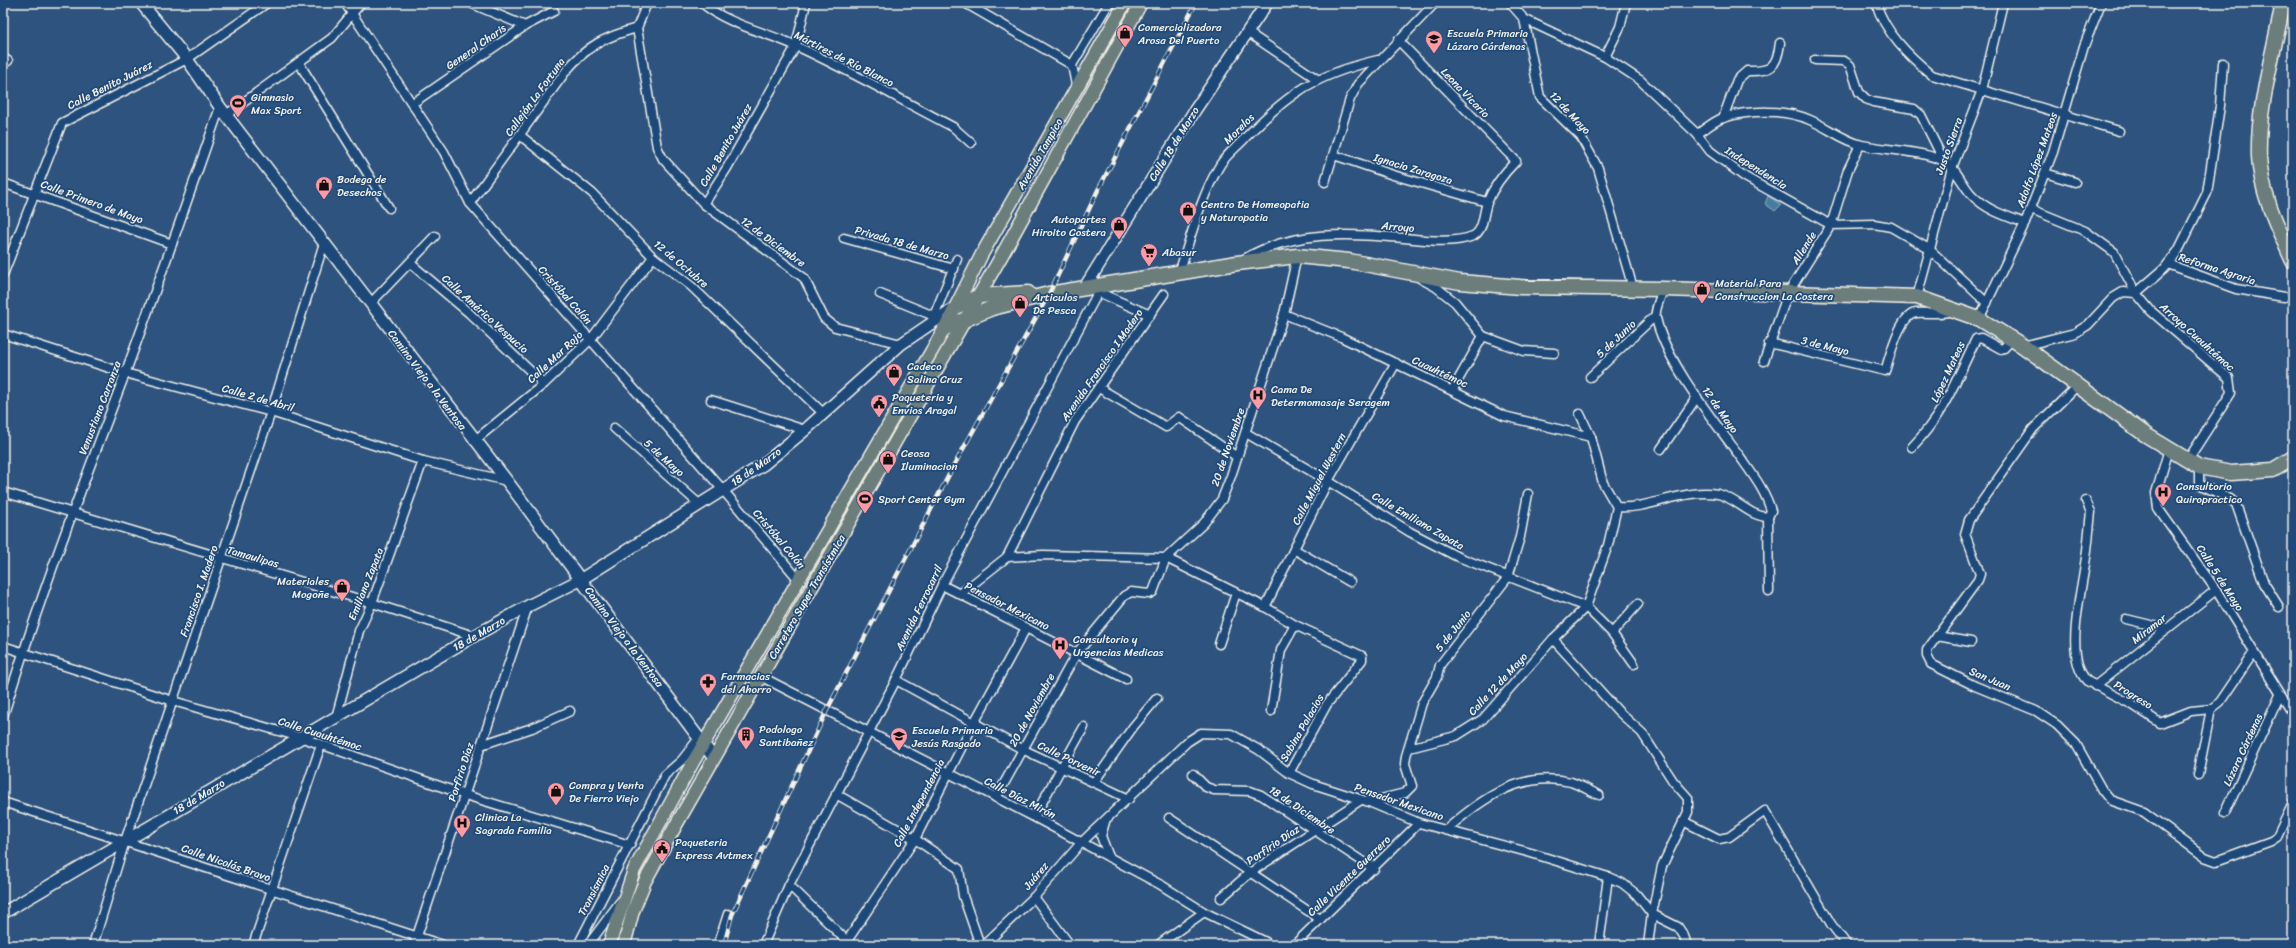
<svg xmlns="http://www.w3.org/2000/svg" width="2296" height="948" font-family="Sriracha,sans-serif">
  <rect width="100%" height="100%" fill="#2e537e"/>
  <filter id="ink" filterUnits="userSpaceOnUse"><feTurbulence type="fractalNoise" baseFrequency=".025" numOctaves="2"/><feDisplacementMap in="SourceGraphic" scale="8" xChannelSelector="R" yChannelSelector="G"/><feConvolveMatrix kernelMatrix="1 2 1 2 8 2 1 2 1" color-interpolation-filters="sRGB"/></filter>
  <g filter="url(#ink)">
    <polygon fill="#457da1" stroke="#8babbd" points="1768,196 1781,205 1775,211 1765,204"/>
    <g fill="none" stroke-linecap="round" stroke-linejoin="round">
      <g stroke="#f4f1e8" stroke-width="11">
        <g id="street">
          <polyline points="345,3 444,152 470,203 723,490 799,580"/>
          <polyline points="470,3 525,26"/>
          <polyline points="647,3 637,28 657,147 663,159 704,204 804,278 824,318 835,327 901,344"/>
          <path d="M702 3C728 25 766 32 796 46 849 70 901 100 953 127L971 143"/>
          <polyline points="965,3 1072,65"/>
          <polyline points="1510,3 1524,19 1605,57 1640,80 1697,134 1710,151 1745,177 1831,225 1874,224 1891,227 1929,249 1987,303"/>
          <path d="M1876 3C1885 33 1909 56 1932 75L2119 131"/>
          <polyline points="1524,19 1540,97 1581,137 1598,168 1633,288"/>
          <polyline points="1247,32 1317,79"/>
          <polyline points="1605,57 1620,27 1626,3"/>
          <polyline points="3,58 8,61"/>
          <polyline points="1815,60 1844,61 1850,65 1859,92 1866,99 1873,102 1914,109 1921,115 1944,161"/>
          <polyline points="299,63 389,208"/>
          <polyline points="1077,90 1072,65 1109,3"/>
          <polyline points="413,103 525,26 554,11"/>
          <polyline points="226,115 332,38 361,3"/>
          <path d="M1723 118 1737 80 1747 71C1771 72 1777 67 1780 43"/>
          <path d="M1697 134C1705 129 1714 121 1723 118 1749 110 1786 109 1810 120 1827 127 1844 141 1862 145 1884 150 1928 151 1945 162 1958 170 1962 185 1972 195 1986 210 2006 216 2025 223"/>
          <polyline points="521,136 592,193 653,257 691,286 823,413"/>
          <polyline points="1334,155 1393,175 1487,202"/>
          <polyline points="2045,173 2075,182"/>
          <polyline points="1325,182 1350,99 1358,84 1435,3"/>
          <polyline points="3,183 172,244"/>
          <path d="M470 203 566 71C588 45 605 37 637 28"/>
          <polyline points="704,204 727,168 796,46 806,3"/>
          <polyline points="2031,209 2085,231 2114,252 2136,293 2151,311 2229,378 2231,393 2187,461"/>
          <polyline points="844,238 954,269"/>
          <path d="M1244 259C1293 230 1349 233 1404 238 1424 240 1454 244 1473 236 1484 231 1483 213 1487 203 1493 187 1504 173 1516 161L1398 40"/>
          <polyline points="410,263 469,313 544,384"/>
          <polyline points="2168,264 2236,289 2284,297"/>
          <path d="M1179 273C1191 237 1200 198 1220 165 1226 155 1237 147 1245 138 1288 93 1317 74 1378 60"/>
          <polyline points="3,275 62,123 187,59 267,3"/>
          <polyline points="1421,279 1436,287 1455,302 1483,336 1524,351 1554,353"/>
          <path d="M1663 289C1661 297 1654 310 1656 318 1665 361 1715 422 1741 458 1753 475 1766 492 1771 511L1768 517"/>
          <polyline points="1098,292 1150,315"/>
          <polyline points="880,294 934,316"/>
          <polyline points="1917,297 1952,168 1982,90 2003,3"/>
          <polyline points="370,304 435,236"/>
          <polyline points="1284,314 1341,337 1504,416 1591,437"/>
          <polyline points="1979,319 2025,223 2053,152 2084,46 2101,3"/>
          <polyline points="931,323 957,259"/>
          <polyline points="3,334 125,373 271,412 423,461 507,481"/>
          <path d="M1769 343 1885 371C1890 357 1899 315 1916 313 1929 312 1940 315 1953 311"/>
          <polyline points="2023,346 2075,333 2088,325 2113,298 2123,292 2136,293 2164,269 2178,251 2207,193 2220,106 2223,63"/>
          <polyline points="1764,361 1788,293 1831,225 1848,170 1860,145"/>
          <polyline points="1590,377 1655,316"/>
          <polyline points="2077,386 2033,429 1969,520 1965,534 1980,574 1978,580 1927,650 1927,656 1931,664 1975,686 2036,711 2057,725 2076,744 2102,790 2110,800 2144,812 2205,857 2216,861 2271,841 2277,837 2293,803"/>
          <polyline points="1099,388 1166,427 1179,417 1237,457"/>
          <polyline points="1453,389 1483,336"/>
          <polyline points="711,400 805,430"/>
          <path d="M1580 414 1591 437 1603 483 1617 507C1650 510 1683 488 1718 494 1736 498 1750 517 1768 517"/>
          <polyline points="614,428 699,504"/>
          <polyline points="1246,433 1328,481 1410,532 1456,556 1586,607 1612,633 1634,664"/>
          <polyline points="474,441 544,384 591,339 653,257"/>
          <path d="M1912 447C1944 414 1956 380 1976 339L1981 338 2001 349 2004 348 2012 339"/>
          <polyline points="1661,449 1697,397"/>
          <polyline points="2169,449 2156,493 2158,508 2216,590 2293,714"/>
          <polyline points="2199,467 2199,484 2230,499 2236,504 2264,583 2279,607"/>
          <polyline points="3,492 372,603 474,636"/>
          <path d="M2086 501 2091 512C2089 529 2088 547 2085 564 2081 594 2064 658 2087 681L2131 704 2160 723 2191 711 2211 709 2220 702 2254 652"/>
          <polyline points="1768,517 1769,591"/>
          <polyline points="1294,549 1350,582"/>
          <polyline points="1007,557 1043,555 1166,558 1265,607 1295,625 1362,656 1362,660 1327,704 1289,773"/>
          <polyline points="942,585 1126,679"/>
          <polyline points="960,594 1007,557 1075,421 1164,294"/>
          <polyline points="1265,607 1328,481 1396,363"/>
          <polyline points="2126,619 2167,629"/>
          <polyline points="1612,633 1638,604"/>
          <polyline points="1937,636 1971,642"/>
          <polyline points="1553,639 1618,711 1642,733 1673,781 1688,798 1688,812 1662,866 1652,914 1648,945"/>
          <polyline points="1219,644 1236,593"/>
          <polyline points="3,646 173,701 300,737 465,795 630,845"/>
          <polyline points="762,677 1034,817 1161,885 1204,912 1266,942"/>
          <polyline points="896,680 1022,749 1129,799"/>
          <polyline points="2095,686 2216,590"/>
          <polyline points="1271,711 1281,650 1295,625"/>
          <path d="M3 717C38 601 82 487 125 374 158 285 189 196 220 107"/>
          <polyline points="336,718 359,631 372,603 423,461"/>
          <polyline points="481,745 532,728 570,711"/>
          <polyline points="1409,748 1456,736 1483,719 1553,639 1586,607 1608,545 1617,507"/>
          <polyline points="1193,774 1206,787 1214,790 1250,791 1261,795 1374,869"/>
          <polyline points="2198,775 2211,709"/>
          <polyline points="1094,782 1133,727 1157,698"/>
          <polyline points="836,794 915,839 959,869 963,896 980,945"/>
          <polyline points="996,798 1076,654 1124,596 1131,592 1149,594 1153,592 1166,558 1204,523 1222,499 1231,476 1284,314 1297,256"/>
          <polyline points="3,802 443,945"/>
          <polyline points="1369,802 1405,793 1412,786 1405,764 1406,756 1422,703 1437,677 1440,665 1508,577 1520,537 1528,494"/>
          <polyline points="2225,813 2280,695"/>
          <polyline points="1034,817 1084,727"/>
          <polyline points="1169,818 1320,919"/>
          <polyline points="1683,821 1719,839 1729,837 1765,811 1831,924 1847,945"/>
          <polyline points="1105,822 1101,836 1109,857"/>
          <path d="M1446 830C1481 799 1521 770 1571 782 1580 785 1590 791 1599 795"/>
          <polyline points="789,885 850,944"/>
          <polyline points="1034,897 1070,945"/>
          <polyline points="1221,898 1251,872 1361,800"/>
          <polyline points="847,941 915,839 974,723 1026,628"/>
          <polyline points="93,945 125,841 271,412 324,243"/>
          <polyline points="253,945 321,745"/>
          <polyline points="414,945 528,606"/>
          <polyline points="578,945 665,775 682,760 699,738"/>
          <polyline points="588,945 620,902"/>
          <polyline points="718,945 728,914"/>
          <polyline points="763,945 789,885 896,680 942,585 1102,285"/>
          <polyline points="984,945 1034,897 1081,843 1187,742 1201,733 1231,734 1259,750 1289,773 1313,784 1369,802 1419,823 1531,853 1608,877 1622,883 1636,894 1652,914 1678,927 1684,936 1687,945"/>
          <polyline points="1158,945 1204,912"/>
          <polyline points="1294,945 1419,823"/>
          <polyline points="1599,945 1608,877"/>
        </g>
      </g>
      <g stroke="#f4f1e8" stroke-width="14">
        <g id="secondary">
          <polyline points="141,3 187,59 220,107 507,481 713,757"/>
          <polyline points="1085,287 1195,110 1267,3"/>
          <polyline points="3,913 474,636 528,606 580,580 764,464 805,430 901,344 957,306"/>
        </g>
      </g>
      <g stroke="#f4f1e8" stroke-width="15">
        <g id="primary">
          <polyline points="609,945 634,870 693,762 945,328 982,254 1125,3"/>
          <polyline points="624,945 633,911 645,881 676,825 1002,255 1141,3"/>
        </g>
      </g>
      <g stroke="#f4f1e8" stroke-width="17">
        <g id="highway">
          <path d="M2283 3C2274 52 2257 108 2259 157 2261 194 2278 228 2293 261"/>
          <polyline points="958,306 979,296 1028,293"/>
          <polyline points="945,328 992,308 1049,294 1237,263 1297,256 1349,261 1460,282 1520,287 1663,289 1917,297 1979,319 2023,346 2146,435 2199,467 2231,473 2273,470 2293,458"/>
        </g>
      </g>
      <use href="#street" stroke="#1f4a7a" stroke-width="8"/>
      <use href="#secondary" stroke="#1f4a7a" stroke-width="11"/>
      <use href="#primary" stroke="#6c7e7c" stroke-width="12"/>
      <use href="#highway" stroke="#6c7e7c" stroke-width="14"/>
      <g stroke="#f4f1e8" stroke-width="4.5">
        <polyline id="rail" points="724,945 732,915 827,710 952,469 1049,294 1098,190 1196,3"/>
      </g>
      <use href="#rail" stroke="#1f4a7a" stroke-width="3" stroke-dasharray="9" stroke-linecap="butt"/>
    </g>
  </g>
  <defs>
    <g id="shop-pin" transform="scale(0.9)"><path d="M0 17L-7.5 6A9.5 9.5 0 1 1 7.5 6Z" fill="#ff9aa2" stroke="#1f4a7a"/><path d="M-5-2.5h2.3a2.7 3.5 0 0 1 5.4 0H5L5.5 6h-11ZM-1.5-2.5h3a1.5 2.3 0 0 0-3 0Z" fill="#111"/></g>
    <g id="school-pin" transform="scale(0.9)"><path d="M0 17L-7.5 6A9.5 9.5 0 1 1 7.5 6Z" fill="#ff9aa2" stroke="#1f4a7a"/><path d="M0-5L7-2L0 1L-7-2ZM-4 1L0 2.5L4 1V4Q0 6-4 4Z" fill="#111"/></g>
    <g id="stadium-pin" transform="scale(0.9)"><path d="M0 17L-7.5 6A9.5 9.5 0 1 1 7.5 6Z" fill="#ff9aa2" stroke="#1f4a7a"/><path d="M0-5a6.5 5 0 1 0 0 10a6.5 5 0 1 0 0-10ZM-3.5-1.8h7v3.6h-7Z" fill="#111"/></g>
    <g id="supermarket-pin" transform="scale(0.9)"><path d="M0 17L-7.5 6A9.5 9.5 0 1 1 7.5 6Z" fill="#ff9aa2" stroke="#1f4a7a"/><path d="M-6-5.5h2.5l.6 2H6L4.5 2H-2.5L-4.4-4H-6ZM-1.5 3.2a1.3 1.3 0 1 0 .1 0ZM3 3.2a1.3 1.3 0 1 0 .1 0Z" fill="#111"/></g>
    <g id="hospital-pin" transform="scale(0.9)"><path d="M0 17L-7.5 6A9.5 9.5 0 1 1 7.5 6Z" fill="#ff9aa2" stroke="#1f4a7a"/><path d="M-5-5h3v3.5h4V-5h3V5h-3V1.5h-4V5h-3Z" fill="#111"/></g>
    <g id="civic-pin" transform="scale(0.9)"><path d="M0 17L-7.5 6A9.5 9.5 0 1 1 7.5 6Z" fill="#ff9aa2" stroke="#1f4a7a"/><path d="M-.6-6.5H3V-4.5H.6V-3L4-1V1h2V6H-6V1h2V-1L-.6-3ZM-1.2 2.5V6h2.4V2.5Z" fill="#111"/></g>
    <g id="pharmacy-pin" transform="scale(0.9)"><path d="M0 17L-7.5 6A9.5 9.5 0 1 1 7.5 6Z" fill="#ff9aa2" stroke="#1f4a7a"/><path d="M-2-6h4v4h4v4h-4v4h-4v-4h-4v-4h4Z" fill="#111"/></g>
    <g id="building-pin" transform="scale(0.9)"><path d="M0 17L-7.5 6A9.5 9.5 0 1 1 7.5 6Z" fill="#ff9aa2" stroke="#1f4a7a"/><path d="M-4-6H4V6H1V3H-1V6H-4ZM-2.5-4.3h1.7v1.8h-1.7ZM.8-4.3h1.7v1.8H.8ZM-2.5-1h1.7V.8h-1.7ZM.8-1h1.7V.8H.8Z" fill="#111"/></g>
  </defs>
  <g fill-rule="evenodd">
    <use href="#shop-pin" x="1125" y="33"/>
    <use href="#school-pin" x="1434" y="39"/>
    <use href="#stadium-pin" x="238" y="103"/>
    <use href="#shop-pin" x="324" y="185"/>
    <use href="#shop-pin" x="1188" y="210"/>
    <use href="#shop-pin" x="1119" y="225"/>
    <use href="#supermarket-pin" x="1149" y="252"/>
    <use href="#shop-pin" x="1702" y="289"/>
    <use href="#shop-pin" x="1020" y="303"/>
    <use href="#shop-pin" x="894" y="372"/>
    <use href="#hospital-pin" x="1258" y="395"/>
    <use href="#civic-pin" x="879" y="403"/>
    <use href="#shop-pin" x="888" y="459"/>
    <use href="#hospital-pin" x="2163" y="492"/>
    <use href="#stadium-pin" x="865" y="499"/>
    <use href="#shop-pin" x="342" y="587"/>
    <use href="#hospital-pin" x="1060" y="645"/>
    <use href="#pharmacy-pin" x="708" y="682"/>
    <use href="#building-pin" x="746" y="735"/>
    <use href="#school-pin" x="899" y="736"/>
    <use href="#shop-pin" x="556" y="791"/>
    <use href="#hospital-pin" x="462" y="823"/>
    <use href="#civic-pin" x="662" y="848"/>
  </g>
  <g text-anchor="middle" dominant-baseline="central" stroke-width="3.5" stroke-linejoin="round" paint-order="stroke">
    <g font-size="11" fill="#f4f1e8" stroke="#1f4a7a" text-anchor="start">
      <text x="1138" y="27">Comercializadora<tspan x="1138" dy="13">Arosa Del Puerto</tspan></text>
      <text x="1447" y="33">Escuela Primaria<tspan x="1447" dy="13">Lázaro Cárdenas</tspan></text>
      <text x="251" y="97">Gimnasio<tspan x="251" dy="13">Max Sport</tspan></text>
      <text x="337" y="179">Bodega de<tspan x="337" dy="13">Desechos</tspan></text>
      <text x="1201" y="204">Centro De Homeopatia<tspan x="1201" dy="13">y Naturopatia</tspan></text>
      <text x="1106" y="219" text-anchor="end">Autopartes<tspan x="1106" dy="13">Hiroito Costera</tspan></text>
      <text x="1162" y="252">Abasur</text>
      <text x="1715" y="283">Material Para<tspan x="1715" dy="13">Construccion La Costera</tspan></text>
      <text x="1033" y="297">Articulos<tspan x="1033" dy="13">De Pesca</tspan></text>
      <text x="907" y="366">Cadeco<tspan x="907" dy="13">Salina Cruz</tspan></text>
      <text x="1271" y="389">Cama De<tspan x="1271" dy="13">Determomasaje Seragem</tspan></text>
      <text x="892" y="397">Paqueteria y<tspan x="892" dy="13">Envios Aragal</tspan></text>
      <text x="901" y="453">Ceosa<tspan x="901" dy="13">Iluminacion</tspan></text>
      <text x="2176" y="486">Consultorio<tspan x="2176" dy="13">Quiropractico</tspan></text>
      <text x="878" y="499">Sport Center Gym</text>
      <text x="329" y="581" text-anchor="end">Materiales<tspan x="329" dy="13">Mogoñe</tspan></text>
      <text x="1073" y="639">Consultorio y<tspan x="1073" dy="13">Urgencias Medicas</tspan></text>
      <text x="721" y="676">Farmacias<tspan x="721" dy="13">del Ahorro</tspan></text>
      <text x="759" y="729">Podologo<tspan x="759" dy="13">Santibañez</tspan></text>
      <text x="912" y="730">Escuela Primaria<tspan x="912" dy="13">Jesús Rasgado</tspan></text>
      <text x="569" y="785">Compra y Venta<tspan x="569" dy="13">De Fierro Viejo</tspan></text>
      <text x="475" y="817">Clinica La<tspan x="475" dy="13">Sagrada Familia</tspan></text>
      <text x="675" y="842">Paqueteria<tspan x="675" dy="13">Express Avtmex</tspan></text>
    </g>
    <g font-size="11" fill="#f4f1e8" stroke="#1f4a7a">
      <text transform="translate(476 47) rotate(-35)">General Charis</text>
      <text transform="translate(844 59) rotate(27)">Mártires de Río Blanco</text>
      <text transform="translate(110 85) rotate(-27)">Calle Benito Juárez</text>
      <text transform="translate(1465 93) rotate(46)">Leona Vicario</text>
      <text transform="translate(535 97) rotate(-54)">Callejón La Fortuna</text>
      <text transform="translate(1570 113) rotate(47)">12 de Mayo</text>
      <text transform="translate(1239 129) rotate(-45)">Morelos</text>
      <text transform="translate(1174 144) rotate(-58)">Calle 18 de Marzo</text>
      <text transform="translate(726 145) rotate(-60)">Calle Benito Juárez</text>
      <text transform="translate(1949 146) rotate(-70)">Justo Sierra</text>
      <text transform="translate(1040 154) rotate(-60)">Avenida Tampico</text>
      <text transform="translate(2037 160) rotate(-70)">Adolfo López Mateos</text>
      <text transform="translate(1756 168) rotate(32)">Independencia</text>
      <text transform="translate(1413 169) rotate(17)">Ignacio Zaragoza</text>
      <text transform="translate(92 202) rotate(20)">Calle Primero de Mayo</text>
      <text transform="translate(1398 227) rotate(5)">Arroyo</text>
      <text transform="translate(773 242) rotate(36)">12 de Diciembre</text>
      <text transform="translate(902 243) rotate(16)">Privada 18 de Marzo</text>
      <text transform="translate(1804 248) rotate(-58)">Allende</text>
      <text transform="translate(681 264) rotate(40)">12 de Octubre</text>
      <text transform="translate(2217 269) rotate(18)">Reforma Agraria</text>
      <text transform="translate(565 295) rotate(48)">Cristóbal Colón</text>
      <text transform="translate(485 314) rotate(42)">Calle Américo Vespucio</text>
      <text transform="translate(2197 337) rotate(42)">Arroyo Cuauhtémoc</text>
      <text transform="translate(1616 339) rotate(-43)">5 de Junio</text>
      <text transform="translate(1825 346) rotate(14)">3 de Mayo</text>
      <text transform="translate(555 357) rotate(-43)">Calle Mar Rojo</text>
      <text transform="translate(1102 365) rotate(-55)">Avenida Francisco I Madero</text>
      <text transform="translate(1440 372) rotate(25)">Cuauhtémoc</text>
      <text transform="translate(1948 372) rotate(-65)">López Mateos</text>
      <text transform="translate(427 380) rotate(53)">Camino Viejo a la Ventosa</text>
      <text transform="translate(258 398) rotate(16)">Calle 2 de Abril</text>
      <text transform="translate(100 408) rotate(-69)">Venustiano Carranza</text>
      <text transform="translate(1720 410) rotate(55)">12 de Mayo</text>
      <text transform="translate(1228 447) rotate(-71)">20 de Noviembre</text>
      <text transform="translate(664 458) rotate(42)">5 de Mayo</text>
      <text transform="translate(756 467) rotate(-35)">18 de Marzo</text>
      <text transform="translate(1319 479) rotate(-62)">Calle Miguel Western</text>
      <text transform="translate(1418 521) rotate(30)">Calle Emiliano Zapata</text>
      <text transform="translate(779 539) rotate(50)">Cristóbal Colón</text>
      <text transform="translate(253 557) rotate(16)">Tamaulipas</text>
      <text transform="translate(2220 578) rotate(57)">Calle 5 de Mayo</text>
      <text transform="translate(366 584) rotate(-68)">Emiliano Zapata</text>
      <text transform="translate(199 591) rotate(-71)">Francisco I. Madero</text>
      <text transform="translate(807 597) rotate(-60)">Carretera Super Transístmica</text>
      <text transform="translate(1007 606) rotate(27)">Pensador Mexicano</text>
      <text transform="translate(919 608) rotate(-64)">Avenida Ferrocarril</text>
      <text transform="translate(2149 629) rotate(-38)">Miramar</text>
      <text transform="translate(1453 631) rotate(-51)">5 de Junio</text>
      <text transform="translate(479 634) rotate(-30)">18 de Marzo</text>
      <text transform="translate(624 637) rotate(53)">Camino Viejo a la Ventosa</text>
      <text transform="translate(1990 679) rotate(23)">San Juan</text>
      <text transform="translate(1498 684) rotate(-47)">Calle 12 de Mayo</text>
      <text transform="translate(2133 695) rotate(32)">Progreso</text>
      <text transform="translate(1032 710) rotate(-61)">20 de Noviembre</text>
      <text transform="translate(1302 728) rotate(-60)">Sabina Palacios</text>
      <text transform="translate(320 734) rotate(18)">Calle Cuauhtémoc</text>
      <text transform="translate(2243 750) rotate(-65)">Lázaro Cárdenas</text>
      <text transform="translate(1069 759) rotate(25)">Calle Porvenir</text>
      <text transform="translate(461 772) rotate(-72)">Porfirio Díaz</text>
      <text transform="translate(199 797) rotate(-31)">18 de Marzo</text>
      <text transform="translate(1020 798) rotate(27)">Calle Díaz Mirón</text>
      <text transform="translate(1399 802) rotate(19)">Pensador Mexicano</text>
      <text transform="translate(919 803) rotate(-62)">Calle Independencia</text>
      <text transform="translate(1302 810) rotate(34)">18 de Diciembre</text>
      <text transform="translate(1273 845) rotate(-34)">Porfirio Díaz</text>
      <text transform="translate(226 863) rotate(19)">Calle Nicolás Bravo</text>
      <text transform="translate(1036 876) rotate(-50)">Juárez</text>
      <text transform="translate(1349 876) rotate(-44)">Calle Vicente Guerrero</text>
      <text transform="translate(594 890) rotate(-63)">Transísmica</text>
    </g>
  </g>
  <rect width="2296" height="948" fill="none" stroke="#1f4a7a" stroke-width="16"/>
  <rect x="8" y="8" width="2280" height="932" fill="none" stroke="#f4f1e8" stroke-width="1.5" filter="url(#ink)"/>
</svg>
